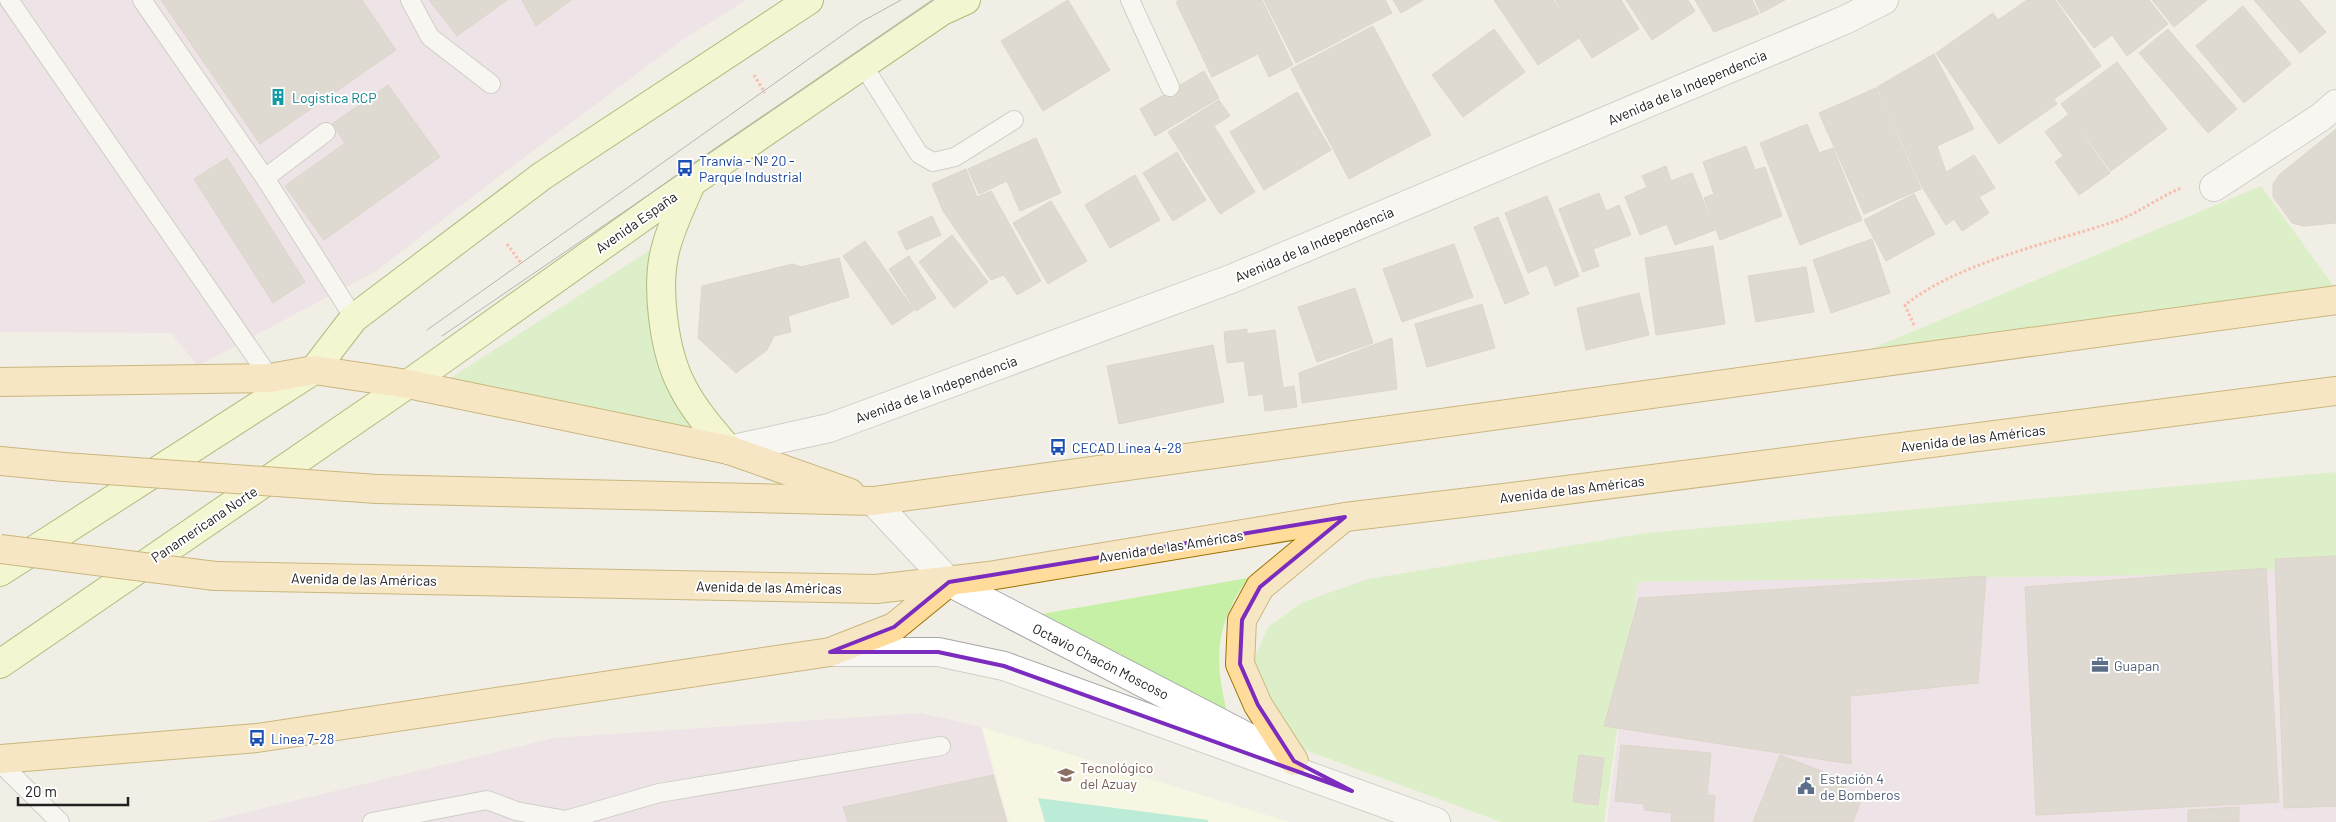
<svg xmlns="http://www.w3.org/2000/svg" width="2336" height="822" font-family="Barlow,sans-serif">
  <rect width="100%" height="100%" fill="#f1eee5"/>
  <g fill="#ebd6e6">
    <polygon points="0,0 746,0 681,41 506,171 376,271 198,366 171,333 0,332"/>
    <polygon points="2336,551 2336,822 1607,822 1638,582"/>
    <polygon points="921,713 981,727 1007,822 207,822 554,738"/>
  </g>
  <polygon fill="#fdffe0" points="982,727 1289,822 1009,822"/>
  <g fill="#c5f0a6">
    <polygon points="2261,186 2335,288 1842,361"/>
    <polygon points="652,249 698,434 444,382"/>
    <polygon points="2336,472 2336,567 2155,575 1638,582 1604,822 1501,822 1297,747 1253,672 1256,655 1268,627 1303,602 1368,579 1646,533"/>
    <path d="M1248 578C1215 624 1214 659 1227 712L1036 615Z"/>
  </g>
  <polygon fill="#7ce8c5" points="1038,798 1208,820 1208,822 1045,822"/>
  <g fill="#cac1b8" stroke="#c5b5a6">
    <polygon points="161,0 362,0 396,50 260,144"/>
    <polygon points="429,0 507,0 457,36"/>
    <polygon points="522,0 571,0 536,26"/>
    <polygon points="1068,0 1110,70 1043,111 1001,41"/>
    <polygon points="1179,0 1262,0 1293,65 1269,77 1258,54 1212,77 1176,2"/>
    <polygon points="1264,0 1321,0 1341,40 1296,63"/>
    <polygon points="1322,0 1385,0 1392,13 1342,39"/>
    <polygon points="1393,0 1423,0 1401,13"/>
    <polygon points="1494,0 1553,0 1579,38 1538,65"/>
    <polygon points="1555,0 1621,0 1639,29 1592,58"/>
    <polygon points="1626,0 1688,0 1695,11 1652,40"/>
    <polygon points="1695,0 1752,0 1759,14 1714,32"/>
    <polygon points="1755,0 1785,0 1761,13"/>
    <polygon points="2027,0 2055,0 2101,66 2054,99 2057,104 1999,144 1936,53 1993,13 1998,20"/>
    <polygon points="2057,0 2149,0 2168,24 2127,56 2112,35 2094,48"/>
    <polygon points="2152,0 2207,0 2174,27"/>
    <polygon points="2254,0 2299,0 2326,32 2300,53"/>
    <polygon points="2243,6 2291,64 2244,103 2196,46"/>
    <polygon points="1373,26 1431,135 1349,179 1291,69"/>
    <polygon points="1494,29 1525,72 1463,117 1432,75"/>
    <polygon points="2168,29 2237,109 2208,133 2139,53"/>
    <polygon points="1934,54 1974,129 1937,146 1946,172 1922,187 1877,87"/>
    <polygon points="2117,62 2167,129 2111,171 2061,104"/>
    <polygon points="1204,71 1219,98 1155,136 1140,109"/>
    <polygon points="388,85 440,157 324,240 285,186 345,143 332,124"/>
    <polygon points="1876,88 1921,189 1864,214 1819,113"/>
    <polygon points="1297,92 1331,150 1264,190 1230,132"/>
    <polygon points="1219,100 1230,116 1214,126 1255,192 1220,214 1168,132"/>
    <polygon points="2068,115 2110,173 2079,195 2055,162 2063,156 2045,132"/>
    <polygon points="1807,124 1819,153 1833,148 1862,220 1800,245 1760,143"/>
    <polygon points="2336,129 2336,223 2304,226 2292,223 2273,197 2273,184 2280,174"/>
    <polygon points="1036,138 1061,193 1020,211 1007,181 979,194 968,169"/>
    <polygon points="1746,146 1755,170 1765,167 1782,216 1720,240 1704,198 1714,194 1703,162"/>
    <polygon points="1177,152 1206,200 1173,221 1143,173"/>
    <polygon points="1974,155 1995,188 1979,197 1989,213 1962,231 1954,219 1946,225 1922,187"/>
    <polygon points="227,158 305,282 273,303 194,179"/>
    <polygon points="1666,166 1671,181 1692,173 1715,230 1675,245 1667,224 1640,235 1625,197 1647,187 1642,176"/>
    <polygon points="966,169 977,197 991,191 1041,281 1017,295 1004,275 991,280 943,211 932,184"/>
    <polygon points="1135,175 1160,220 1110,248 1085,205"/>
    <polygon points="1599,193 1606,211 1619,205 1631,235 1593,249 1599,266 1583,272 1559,209"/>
    <polygon points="1914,194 1935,234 1886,261 1864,220"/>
    <polygon points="1547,196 1579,276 1555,286 1547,265 1528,273 1505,213"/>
    <polygon points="1051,201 1087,261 1048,284 1013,223"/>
    <polygon points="932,216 941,235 906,250 898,232"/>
    <polygon points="1498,217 1529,294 1505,304 1474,227"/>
    <polygon points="952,235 988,282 954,308 919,262"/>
    <polygon points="1872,239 1890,293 1831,313 1813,260"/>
    <polygon points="865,241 914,310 892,325 843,256"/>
    <polygon points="1454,244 1473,297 1402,322 1383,269"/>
    <polygon points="1713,246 1725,324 1656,335 1645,258"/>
    <polygon points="909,256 936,298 916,311 889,269"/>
    <polygon points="839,258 849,297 788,316 791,332 774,336 767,350 736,373 698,338 702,286 793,264 801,267"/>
    <polygon points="1806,267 1814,312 1756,322 1748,276"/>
    <polygon points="1355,288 1373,343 1317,362 1298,307"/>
    <polygon points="1639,293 1649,335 1586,350 1577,308"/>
    <polygon points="1482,304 1495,348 1427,367 1415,324"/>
    <polygon points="1247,329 1247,334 1275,330 1283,388 1294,386 1297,407 1265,411 1263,394 1249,396 1244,361 1227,363 1224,332"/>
    <polygon points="1392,338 1397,389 1302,403 1299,373"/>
    <polygon points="1213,345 1224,402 1119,424 1107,366"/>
    <polygon points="2336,556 2336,806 2284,808 2275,559"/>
    <polygon points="2266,568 2279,802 2036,815 2025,587"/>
    <polygon points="1986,576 1978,683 1850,696 1851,764 1604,726 1639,598"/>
    <polygon points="1621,745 1711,753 1707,795 1715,796 1713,822 1671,822 1672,813 1644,810 1644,804 1615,801"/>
    <polygon points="1579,755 1604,758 1598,805 1573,802"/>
    <polygon points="1780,755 1847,781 1843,791 1862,798 1853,822 1753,822"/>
    <polygon points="993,775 1007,822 848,822 843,807"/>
    <polygon points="2239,807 2239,822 2188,822 2188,810"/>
  </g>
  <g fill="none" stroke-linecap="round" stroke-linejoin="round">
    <g stroke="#a7a7a7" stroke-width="20">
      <g id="service">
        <polyline points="9,0 270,378"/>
        <polyline points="142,0 265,178 354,318"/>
        <polyline points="410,0 430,37 491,84"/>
        <polyline points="1130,0 1170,87"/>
        <polyline points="863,65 919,154 933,162 955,157 1014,120"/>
        <polyline points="265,178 326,132"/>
        <polyline points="0,763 60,822"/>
        <polyline points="372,822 487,800 516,811 566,820 659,793 941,746"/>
      </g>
    </g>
    <g stroke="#a7a7a7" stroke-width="30">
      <polyline id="minor" points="2214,187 2321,117 2336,104"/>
    </g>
    <g stroke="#a7a7a7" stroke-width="30">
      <g id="tertiary">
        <polyline points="729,450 829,428 1231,279 1847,19 1884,0"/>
        <polyline points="873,501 949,582 1257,742"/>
        <polyline points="832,652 938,652 1004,666 1436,822"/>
      </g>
    </g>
    <g stroke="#677d00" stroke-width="30">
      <g id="secondary">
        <path d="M691 184C682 204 672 225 666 247 655 285 664 352 682 386 694 410 712 430 729 450"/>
        <polyline points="0,572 314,370 354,318 542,176 809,0"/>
        <polyline points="0,664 408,384 692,182 942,11 966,0"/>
      </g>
    </g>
    <g stroke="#9b7300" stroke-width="30">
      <g id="primary">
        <polyline points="0,382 270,378 314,370 408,384 729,450 850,493"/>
        <polyline points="0,461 64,467"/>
        <polyline points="377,489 873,501 2336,300"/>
        <polyline points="215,576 876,589 989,576 1345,517 1504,498 2336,391"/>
        <polyline points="0,759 257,738 830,652 894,627 949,582"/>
        <polyline points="1294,761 1258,705 1240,664 1242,620 1260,587 1343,518"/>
      </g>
    </g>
    <g stroke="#ff8268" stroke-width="3" stroke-dasharray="2.5 2.5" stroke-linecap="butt">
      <polyline points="754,75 765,93"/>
      <polyline points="507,244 521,263"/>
      <path d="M1914 325 1905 305C1959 262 2051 243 2116 221 2139 213 2159 197 2181 188"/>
    </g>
    <use href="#service" stroke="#fff" stroke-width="18"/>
    <use href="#minor" stroke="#fff" stroke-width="28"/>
    <use href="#tertiary" stroke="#fff" stroke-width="28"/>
    <use href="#secondary" stroke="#f6ffb5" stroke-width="28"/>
    <use href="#primary" stroke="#ffdb9c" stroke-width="28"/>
    <g stroke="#6e6e6e" stroke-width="1">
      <polyline points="427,330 861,22 901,0"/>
      <polyline points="442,336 934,0"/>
    </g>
    <g stroke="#9b7300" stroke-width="30" stroke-linecap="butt">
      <g id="primary-bridge">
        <polyline points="64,467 377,489"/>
        <polyline points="0,549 215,576"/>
      </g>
    </g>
    <use href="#primary-bridge" stroke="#ffdb9c" stroke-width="28"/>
  </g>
  <path d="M0 0H2336V822H0ZM1345 517 1260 587 1242 620 1240 664 1258 705 1294 761 1352 791 1004 666 938 652H830L894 627 949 582Z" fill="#f1eee5" fill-opacity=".55" fill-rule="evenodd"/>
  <path fill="none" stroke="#7b2cbf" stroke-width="4" stroke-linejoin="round" d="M1345 517 1260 587 1242 620 1240 664 1258 705 1294 761 1352 791 1004 666 938 652H830L894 627 949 582Z"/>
  <defs>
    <g id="building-bare" transform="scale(1.35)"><path d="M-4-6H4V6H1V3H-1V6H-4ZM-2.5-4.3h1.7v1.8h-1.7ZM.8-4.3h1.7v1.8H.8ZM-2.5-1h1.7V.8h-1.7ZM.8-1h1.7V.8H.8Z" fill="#0f9aa8" stroke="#fff" stroke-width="2.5" paint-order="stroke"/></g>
    <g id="bus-bare" transform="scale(1.35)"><path d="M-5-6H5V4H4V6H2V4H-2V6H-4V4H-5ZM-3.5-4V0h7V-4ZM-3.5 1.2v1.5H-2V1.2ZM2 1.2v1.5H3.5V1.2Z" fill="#1a4fb4" stroke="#fff" stroke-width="2.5" paint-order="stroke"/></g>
    <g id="office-bare" transform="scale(1.35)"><path d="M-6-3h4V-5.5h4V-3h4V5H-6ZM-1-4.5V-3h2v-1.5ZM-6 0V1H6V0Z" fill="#5c6f8a" stroke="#fff" stroke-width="2.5" paint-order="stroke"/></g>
    <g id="university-bare" transform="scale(1.35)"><path d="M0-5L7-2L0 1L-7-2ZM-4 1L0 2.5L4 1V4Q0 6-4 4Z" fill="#8d6e63" stroke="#fff" stroke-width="2.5" paint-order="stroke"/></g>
    <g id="civic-bare" transform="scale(1.35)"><path d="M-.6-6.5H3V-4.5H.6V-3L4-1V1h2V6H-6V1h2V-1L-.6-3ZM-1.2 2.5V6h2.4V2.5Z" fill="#5c6f8a" stroke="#fff" stroke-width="2.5" paint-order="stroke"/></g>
  </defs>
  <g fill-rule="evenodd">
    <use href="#building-bare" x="278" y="97"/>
    <use href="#bus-bare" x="685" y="168"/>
    <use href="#bus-bare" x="1058" y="447"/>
    <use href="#office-bare" x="2100" y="665"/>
    <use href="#bus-bare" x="257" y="738"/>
    <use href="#university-bare" x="1066" y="775"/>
    <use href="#civic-bare" x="1806" y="786"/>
  </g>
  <g text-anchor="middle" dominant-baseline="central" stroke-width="4" stroke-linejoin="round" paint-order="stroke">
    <g font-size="14" fill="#202020" stroke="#fff">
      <text transform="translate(1687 87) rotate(-23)">Avenida de la Independencia</text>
      <text transform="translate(636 222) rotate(-35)">Avenida España</text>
      <text transform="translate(1314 244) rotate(-23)">Avenida de la Independencia</text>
      <text transform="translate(936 389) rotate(-20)">Avenida de la Independencia</text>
      <text transform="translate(1973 438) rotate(-7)">Avenida de las Américas</text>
      <text transform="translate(1572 489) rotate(-7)">Avenida de las Américas</text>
      <text transform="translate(204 524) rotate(-34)">Panamericana Norte</text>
      <text transform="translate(1171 546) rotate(-9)">Avenida de las Américas</text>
      <text transform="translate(364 579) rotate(1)">Avenida de las Américas</text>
      <text transform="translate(769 587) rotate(1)">Avenida de las Américas</text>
      <text transform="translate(1101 661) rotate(27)">Octavio Chacón Moscoso</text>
    </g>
    <g font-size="14" fill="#0d838f" stroke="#fff" text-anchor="start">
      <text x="292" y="97">Logistica RCP</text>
    </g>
    <g font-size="14" fill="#164399" stroke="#fff" text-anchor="start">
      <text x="699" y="160">Tranvía - Nº 20 -<tspan x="699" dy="16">Parque Industrial</tspan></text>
      <text x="1072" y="447">CECAD Linea 4-28</text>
      <text x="271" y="738">Linea 7-28</text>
    </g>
    <g font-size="14" fill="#4e5e75" stroke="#fff" text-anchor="start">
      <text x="2114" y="665">Guapan</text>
      <text x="1820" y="778">Estación 4<tspan x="1820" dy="16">de Bomberos</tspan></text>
    </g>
    <g font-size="14" fill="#785e54" stroke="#fff" text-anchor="start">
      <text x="1080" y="767">Tecnológico<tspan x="1080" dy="16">del Azuay</tspan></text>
    </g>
  </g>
  <path d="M18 797v8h110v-8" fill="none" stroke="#202020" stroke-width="2.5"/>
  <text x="25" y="797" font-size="15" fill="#202020" stroke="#ffffff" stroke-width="4" paint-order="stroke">20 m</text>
</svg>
